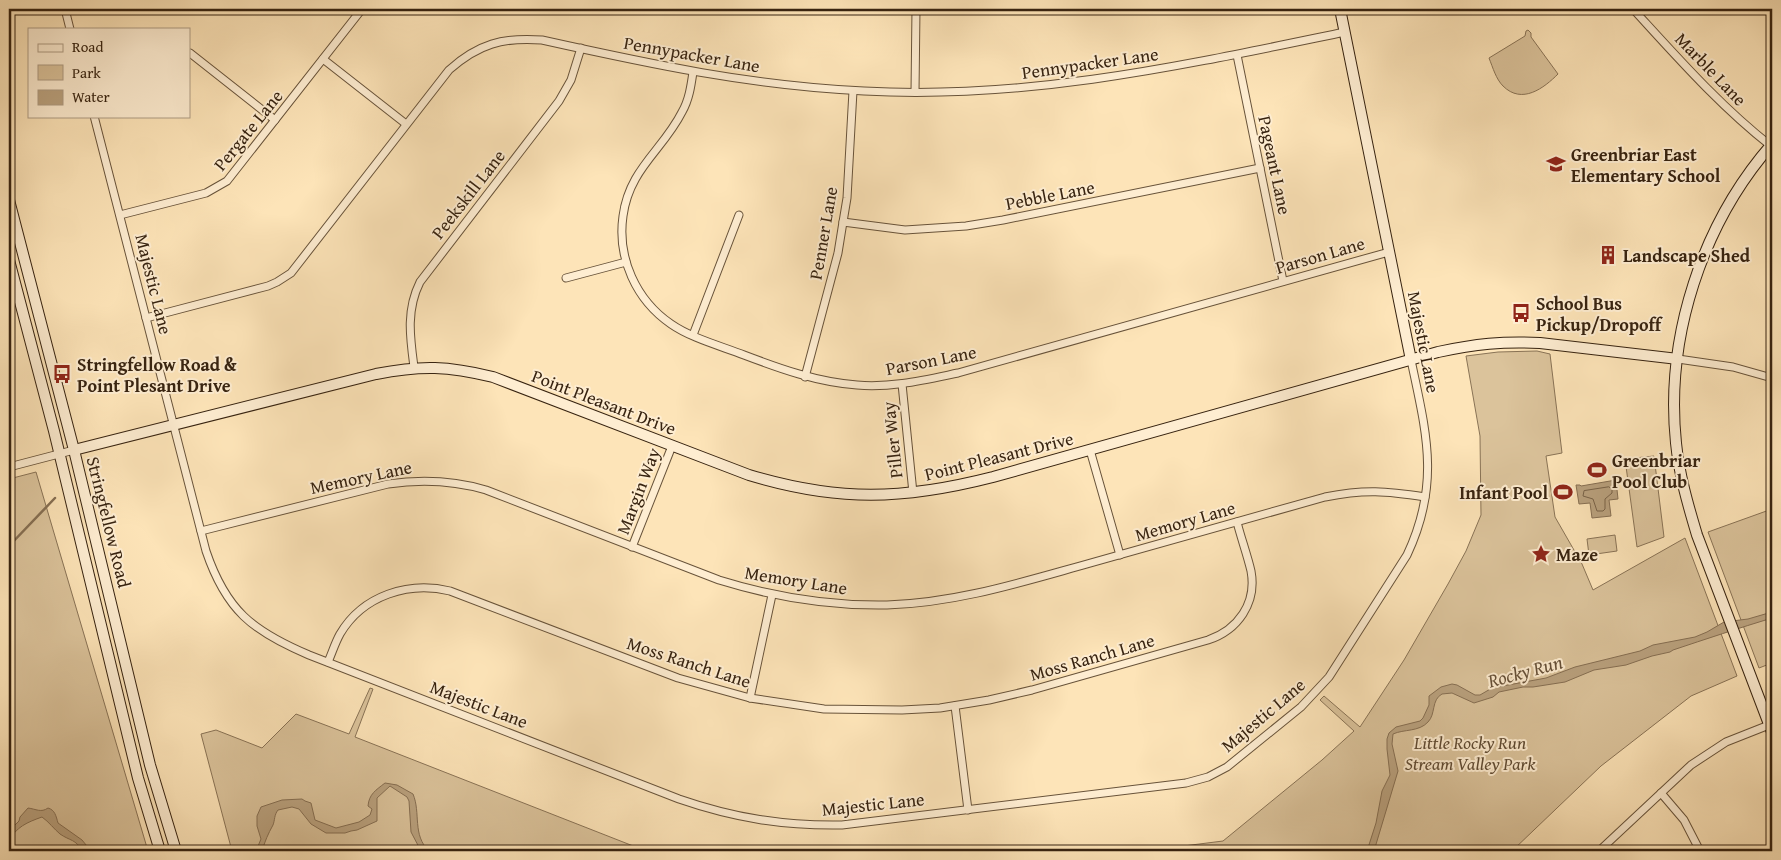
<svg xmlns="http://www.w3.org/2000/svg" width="1781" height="860" font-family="'Gentium Book Plus',serif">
  <rect width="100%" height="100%" fill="#fde4b8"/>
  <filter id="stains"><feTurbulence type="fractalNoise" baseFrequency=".004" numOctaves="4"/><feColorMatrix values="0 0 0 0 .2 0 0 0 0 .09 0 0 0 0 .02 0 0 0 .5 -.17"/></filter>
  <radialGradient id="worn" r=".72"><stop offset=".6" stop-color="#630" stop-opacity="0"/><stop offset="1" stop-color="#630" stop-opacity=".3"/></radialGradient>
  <g fill="#dbc39b" stroke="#897356">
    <path d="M1528 30 1531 33V37L1558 74C1544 88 1522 105 1503 86 1496 79 1493 68 1489 58L1525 36 1526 31Z"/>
    <polygon points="1537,351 1550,354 1562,453 1546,456 1555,517 1582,564 1593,590 1685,538 1737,676 1691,696 1601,766 1512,851 1144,851 1223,841 1322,760 1354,731 1320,700 1324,696 1360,727 1404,660 1448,584 1466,551 1481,515 1480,436 1466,356 1498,352"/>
    <polygon points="1654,456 1664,537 1637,547 1625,459"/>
    <polygon points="36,472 148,851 9,851 9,479"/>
    <polygon points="1772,509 1772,663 1759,668 1708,532"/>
    <polygon points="1615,535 1617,551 1589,555 1587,539"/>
    <polygon points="370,688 373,689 355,737 646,851 232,851 201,734 216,730 262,748 296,714 349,734"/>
  </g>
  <g fill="#baa27f" stroke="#866f53">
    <polygon points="1616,480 1618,499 1609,500 1611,516 1592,518 1590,503 1579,504 1576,485 1580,485 1581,486"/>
    <path d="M1772 612V618C1739 628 1706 639 1673 650L1670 652 1652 656 1626 665 1594 670 1565 682 1533 687H1523L1499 692 1493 697 1474 703 1452 693 1442 694C1431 700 1436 714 1428 722 1419 732 1404 729 1393 734L1392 744 1398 771 1374 851H1367L1376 823 1382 791 1390 775 1387 749V739L1389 733 1396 727 1420 721 1423 718 1429 705V696L1441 687 1452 684 1457 685 1475 695H1480L1492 688 1546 678 1575 667 1640 651 1653 645 1695 637 1707 632 1724 622 1748 619Z"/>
    <path d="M385 783 397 785 413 794C421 813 412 835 429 851H421L411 832 409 801 407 797 390 786 377 798V821L357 830 351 831 345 833H326L311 824 299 809 292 807 278 810C274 815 275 820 273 825 268 834 265 841 262 851H256L261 839 257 826V816L261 807 282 800 302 799 305 801 311 803 315 820 336 828 359 822 370 815 372 809 368 806C369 794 376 790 385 783Z"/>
    <path d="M28 808C36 809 41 813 48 808 55 810 56 816 58 823L82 840 91 851H82C76 839 70 841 60 834 54 829 49 822 42 817 28 822 15 827 9 842V831L19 821 20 817Z"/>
  </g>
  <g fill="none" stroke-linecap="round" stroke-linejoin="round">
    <polygon stroke="#786248" stroke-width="1" points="1609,487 1612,489 1612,493 1605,499 1605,509 1603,511 1597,511 1593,499 1583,496 1584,491"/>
    <polyline stroke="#866f53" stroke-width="2.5" points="9,546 55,498"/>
    <g stroke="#68533a" stroke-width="9">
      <g id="street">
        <polyline points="65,9 70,29"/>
        <path d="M1633 9C1677 57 1720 106 1771 146"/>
        <polyline points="190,53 275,120"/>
        <polyline points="1237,55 1283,281"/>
        <polyline points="323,59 406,124"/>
        <path d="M693 72C691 86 689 100 682 112 663 150 629 169 623 216 617 258 636 300 671 324 691 338 721 346 744 355 781 369 817 382 857 385 891 388 924 380 958 373L1389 252"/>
        <polyline points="915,92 916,9"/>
        <path d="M94 116 206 551C226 610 252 631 309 655L679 799C734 818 784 826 842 825L1186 783 1208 777 1227 767 1301 707 1329 677 1407 555C1441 483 1426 432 1411 360"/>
        <polyline points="120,215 206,193 227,181 362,9"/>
        <polyline points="843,222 905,230 966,226 1003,220 1260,168"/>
        <polyline points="566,278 626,262"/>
        <path d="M146 318 268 286 277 282 291 273 449 70C478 44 503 37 542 40 650 64 753 86 864 91 1029 100 1185 65 1345 32"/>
        <polyline points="693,335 739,215"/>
        <polyline points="1678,359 1733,367 1772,378"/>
        <path d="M414 367C410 337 406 310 420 282L559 101 571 80 581 48"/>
        <polyline points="805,377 838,253 843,222 847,198 853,91"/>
        <polyline points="902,384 913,493"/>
        <polyline points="1090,450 1120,555"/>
        <polyline points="9,467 74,450"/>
        <path d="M201 531 388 484C422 479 452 480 486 490L719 580C774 597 830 606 887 605 956 603 1022 582 1087 564 1167 542 1246 519 1325 497 1365 489 1386 491 1425 497"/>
        <polyline points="632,547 672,446"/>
        <path d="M328 662C332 653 335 643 340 634 363 595 409 581 450 591L678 678 750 698 824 709 902 710 940 708 989 700 1032 690 1208 640C1238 630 1257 603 1251 571 1247 554 1241 538 1237 522"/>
        <polyline points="750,698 772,595"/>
        <polyline points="955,706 968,810"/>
        <polyline points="1661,793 1684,820 1700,851"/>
        <polyline points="1599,851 1691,765 1726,742 1769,725"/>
      </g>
    </g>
    <g stroke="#372310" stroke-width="12">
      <g id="secondary">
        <polyline points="1340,9 1411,360"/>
        <path d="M1772 144C1702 224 1665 337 1676 443 1679 474 1688 505 1697 535L1772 732"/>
        <polyline points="9,200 74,450 150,765 176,851"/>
        <polyline points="9,260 54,431 138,778 160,851"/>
        <path d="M74 450 376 374C422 365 448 366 493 377L749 475C839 502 903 500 993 477L1438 352C1475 344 1503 341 1540 343L1678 359"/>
      </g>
    </g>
    <use href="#street" stroke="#feedd1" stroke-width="7"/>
    <use href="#secondary" stroke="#feedd1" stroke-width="10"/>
  </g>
  <defs>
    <g id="school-bare" transform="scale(1.5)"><path d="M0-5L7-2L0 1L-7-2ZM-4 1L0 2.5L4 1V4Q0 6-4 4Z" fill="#8f2418" stroke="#feedd1" stroke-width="2.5" paint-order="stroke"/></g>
    <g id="building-bare" transform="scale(1.5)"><path d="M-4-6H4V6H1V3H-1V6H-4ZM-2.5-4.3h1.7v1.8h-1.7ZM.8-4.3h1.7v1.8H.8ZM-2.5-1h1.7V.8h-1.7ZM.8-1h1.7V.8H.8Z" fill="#8f2418" stroke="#feedd1" stroke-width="2.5" paint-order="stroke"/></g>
    <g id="bus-bare" transform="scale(1.5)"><path d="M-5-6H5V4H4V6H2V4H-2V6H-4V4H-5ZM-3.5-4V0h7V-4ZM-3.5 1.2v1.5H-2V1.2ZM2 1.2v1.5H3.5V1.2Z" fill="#8f2418" stroke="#feedd1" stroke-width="2.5" paint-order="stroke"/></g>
    <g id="stadium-bare" transform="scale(1.5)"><path d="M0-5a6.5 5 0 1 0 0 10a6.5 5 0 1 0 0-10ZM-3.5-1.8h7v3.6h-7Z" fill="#8f2418" stroke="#feedd1" stroke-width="2.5" paint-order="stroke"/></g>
    <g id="sight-bare" transform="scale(1.5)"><path d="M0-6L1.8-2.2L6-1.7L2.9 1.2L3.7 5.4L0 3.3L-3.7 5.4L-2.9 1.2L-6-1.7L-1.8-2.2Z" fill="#8f2418" stroke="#feedd1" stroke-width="2.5" paint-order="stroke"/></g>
  </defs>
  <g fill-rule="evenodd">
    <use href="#school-bare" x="1556" y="164"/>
    <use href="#building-bare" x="1608" y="255"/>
    <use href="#bus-bare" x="1521" y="313"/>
    <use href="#bus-bare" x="62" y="374"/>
    <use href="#stadium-bare" x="1597" y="470"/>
    <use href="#stadium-bare" x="1563" y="492"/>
    <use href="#sight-bare" x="1541" y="554"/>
  </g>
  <g text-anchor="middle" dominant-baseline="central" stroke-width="4" stroke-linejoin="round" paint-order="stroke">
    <g font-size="18" fill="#372310" stroke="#feedd1">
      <text transform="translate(692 54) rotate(10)">Pennypacker Lane</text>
      <text transform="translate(1090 63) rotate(-8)">Pennypacker Lane</text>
      <text transform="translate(1711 69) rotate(46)">Marble Lane</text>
      <text transform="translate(248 130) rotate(-51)">Pergate Lane</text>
      <text transform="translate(1275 165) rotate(78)">Pageant Lane</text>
      <text transform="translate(468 194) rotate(-52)">Peekskill Lane</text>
      <text transform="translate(1050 195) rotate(-11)">Pebble Lane</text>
      <text transform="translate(823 233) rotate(-80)">Penner Lane</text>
      <text transform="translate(1320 255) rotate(-16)">Parson Lane</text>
      <text transform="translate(154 284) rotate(76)">Majestic Lane</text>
      <text transform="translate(1424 342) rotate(79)">Majestic Lane</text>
      <text transform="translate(931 360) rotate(-11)">Parson Lane</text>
      <text transform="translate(604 402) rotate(21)">Point Pleasant Drive</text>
      <text transform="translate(892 440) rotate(-96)">Piller Way</text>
      <text transform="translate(999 456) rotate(-14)">Point Pleasant Drive</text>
      <text transform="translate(361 477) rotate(-12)">Memory Lane</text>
      <text transform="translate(638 491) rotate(-69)">Margin Way</text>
      <text transform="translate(1185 521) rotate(-16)">Memory Lane</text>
      <text transform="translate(109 522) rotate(76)">Stringfellow Road</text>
      <text transform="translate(796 580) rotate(9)">Memory Lane</text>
      <text transform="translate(1092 657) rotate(-16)">Moss Ranch Lane</text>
      <text transform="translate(689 662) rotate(18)">Moss Ranch Lane</text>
      <text transform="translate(479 704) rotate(21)">Majestic Lane</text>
      <text transform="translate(1263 715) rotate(-40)">Majestic Lane</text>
      <text transform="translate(873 804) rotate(-6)">Majestic Lane</text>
    </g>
    <g font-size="18" font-weight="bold" fill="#372310" stroke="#feedd1" text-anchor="start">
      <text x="1571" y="154">Greenbriar East<tspan x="1571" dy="21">Elementary School</tspan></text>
      <text x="1623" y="255">Landscape Shed</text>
      <text x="1536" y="303">School Bus<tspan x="1536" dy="21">Pickup/Dropoff</tspan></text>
      <text x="77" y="364">Stringfellow Road &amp;<tspan x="77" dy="21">Point Plesant Drive</tspan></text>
      <text x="1612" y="460">Greenbriar<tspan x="1612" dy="21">Pool Club</tspan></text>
      <text x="1548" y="492" text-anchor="end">Infant Pool</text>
      <text x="1556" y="554">Maze</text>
    </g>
    <g font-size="18" font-style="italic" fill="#604b33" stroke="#feedd1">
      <text x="1470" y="742">Little Rocky Run<tspan x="1470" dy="21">Stream Valley Park</tspan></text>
    </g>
    <g font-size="19" font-style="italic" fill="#654f37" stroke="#feedd1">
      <text transform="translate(1525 671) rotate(-15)">Rocky Run</text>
    </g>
  </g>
  <rect width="1781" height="860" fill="none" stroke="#fde4b8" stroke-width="30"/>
  <rect x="10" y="10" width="1761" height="840" fill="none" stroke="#372310" stroke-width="2.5"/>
  <rect x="15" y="15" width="1751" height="830" fill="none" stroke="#372310"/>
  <rect x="28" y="28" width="162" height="90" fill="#feedd1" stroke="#ae9c84"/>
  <rect x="38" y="44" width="25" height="8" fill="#feedd1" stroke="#ae9c84"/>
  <text x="72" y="52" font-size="15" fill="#372310">Road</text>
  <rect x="38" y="65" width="25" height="15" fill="#dbc39b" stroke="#ae9c84"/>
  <text x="72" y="78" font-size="15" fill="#372310">Park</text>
  <rect x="38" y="90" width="25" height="15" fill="#baa27f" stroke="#ae9c84"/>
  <text x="72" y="102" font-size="15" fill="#372310">Water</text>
  <rect width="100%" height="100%" filter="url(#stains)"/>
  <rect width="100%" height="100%" fill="url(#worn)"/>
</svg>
